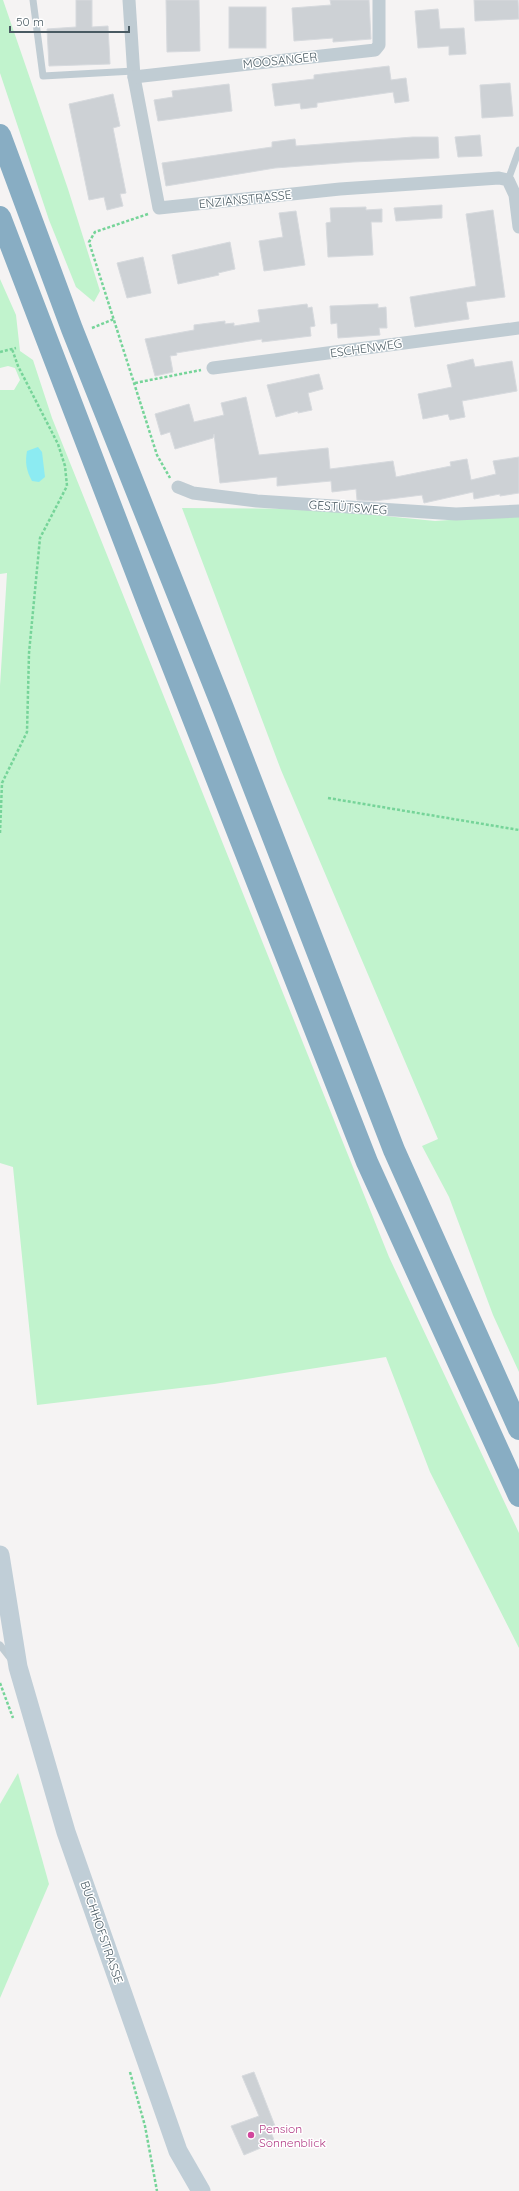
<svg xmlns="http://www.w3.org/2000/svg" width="519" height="2191" font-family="Quicksand,sans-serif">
  <rect width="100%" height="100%" fill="#f5f3f3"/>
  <g fill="#c1f3cd">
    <polygon points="0,0 3,0 68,189 100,291 94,302 76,287 49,220 0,73"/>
    <polygon points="0,279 16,315 20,351 33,360 52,418 389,1257 519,1533 519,1648 430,1472 386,1357 214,1384 37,1405 13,1167 0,1163 0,686 7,573 0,574 0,390 14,390 20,380 15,368 8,366 0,368"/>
    <polygon points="182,508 315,509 435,521 519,515 519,1372 493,1315 449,1197 422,1146 438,1139 281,770"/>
    <polygon points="18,1773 49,1884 0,1998 0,1804"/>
  </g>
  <path fill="#8cebf2" d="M38 447 42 452 45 477 39 482 32 481C26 470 25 462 27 451Z"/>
  <g fill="#cdd1d5" stroke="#d7dade">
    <polygon points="76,0 92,0 92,27 108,26 110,64 49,66 47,29 76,27"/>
    <polygon points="166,0 199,0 200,51 167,52"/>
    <polygon points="330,0 369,0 371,39 333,42 333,38 294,41 292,8 331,5"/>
    <polygon points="474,0 518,0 519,19 475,21"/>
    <rect x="229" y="7" width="37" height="41"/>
    <polygon points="438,9 440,29 464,28 466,54 449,55 449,46 418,48 415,11"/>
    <polygon points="389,66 391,80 406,78 409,101 395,103 393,92 317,103 317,107 301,109 300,103 275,106 272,84 314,79 314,75"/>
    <polygon points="510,83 513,116 482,118 480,85"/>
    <polygon points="229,84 232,111 158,121 154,100 173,97 172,91"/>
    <polygon points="113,94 120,126 113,128 126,193 120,194 123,206 107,210 104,197 89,200 69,104"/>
    <polygon points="480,135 482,156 458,157 455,137"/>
    <polygon points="413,137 438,137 439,158 353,162 275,168 166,186 162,163 272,147 272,142 295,139 296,146"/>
    <polygon points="442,205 442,218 396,221 394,208"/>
    <polygon points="366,207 366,210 382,209 382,222 371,222 373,255 328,257 326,223 331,222 330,208"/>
    <polygon points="493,210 505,297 466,302 469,319 415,327 410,297 476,286 466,214"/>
    <polygon points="296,211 305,265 264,271 259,241 283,237 279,213"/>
    <polygon points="230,242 235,269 218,273 219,275 178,284 172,255"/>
    <polygon points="143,257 151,293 127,298 117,263"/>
    <polygon points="307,304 308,308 312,307 315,326 310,327 311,336 262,342 262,339 176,353 177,355 170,356 173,372 155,376 145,339 194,330 194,325 225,321 225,324 234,323 234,326 260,322 258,310"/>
    <polygon points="378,304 378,308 386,307 387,328 379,328 380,335 338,338 337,323 331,324 330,306"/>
    <polygon points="473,359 475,367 512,361 517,391 462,401 465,417 450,420 448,414 423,419 418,394 452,387 447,365"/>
    <polygon points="319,374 323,389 308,393 312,410 298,413 298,411 276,417 267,385"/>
    <polygon points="246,397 259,455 328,448 330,469 393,461 396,477 451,466 450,462 467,459 471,480 496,474 493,461 519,457 519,493 500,496 500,494 474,499 473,492 424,503 422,495 374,501 357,500 356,489 332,492 331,481 277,486 277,477 220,483 214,434 213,438 175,449 170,432 161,435 155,414 189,404 194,422 224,415 221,403"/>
    <polygon points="254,2072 275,2126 269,2128 275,2142 244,2155 231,2126 259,2116 242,2076"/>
  </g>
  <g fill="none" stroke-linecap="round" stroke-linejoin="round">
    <g stroke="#76d499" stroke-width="2.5" stroke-dasharray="3 2" stroke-linecap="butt">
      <polyline points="148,214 95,232 89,242 157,455 170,478"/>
      <polyline points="92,328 114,319"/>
      <polyline points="0,352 16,348"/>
      <polyline points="135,383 201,370"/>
      <polyline points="328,798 519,830"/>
      <polyline points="0,833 2,783 27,732 29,653 40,538 67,486 65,466 58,444 18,366 12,349"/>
      <polyline points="0,1683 13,1718"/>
      <polyline points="130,2072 145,2126 157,2191"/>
    </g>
    <g stroke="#c0ccd3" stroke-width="7">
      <polyline points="33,0 43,76 134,71"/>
      <polyline points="508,180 519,150"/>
      <polyline points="0,1645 11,1659"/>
    </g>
    <g stroke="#c0ccd3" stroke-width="13">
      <polyline points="129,0 134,77 159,208 340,189 499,178 508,180 515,195 519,227"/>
      <polyline points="134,77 375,50 379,45 379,0"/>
      <polyline points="213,368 519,328"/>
      <polyline points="178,487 193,493 257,501 456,514 519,511"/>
    </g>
    <polyline stroke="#c0ced7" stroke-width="19" points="0,1555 18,1667 66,1832 178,2151 201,2191"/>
    <g stroke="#88adc3" stroke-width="22">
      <polyline points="0,135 72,329 223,708 394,1150 519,1429"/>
      <polyline points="0,217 151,611 367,1162 519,1496"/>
    </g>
  </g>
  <circle fill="#d1479c" stroke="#fff" stroke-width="1.5" cx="251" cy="2135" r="4"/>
  <g text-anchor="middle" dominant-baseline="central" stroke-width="3" stroke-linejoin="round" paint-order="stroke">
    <g font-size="12" fill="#495a62" stroke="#fff">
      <text transform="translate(280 60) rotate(-6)">MOOSANGER</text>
      <text transform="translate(245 199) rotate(-6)">ENZIANSTRASSE</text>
      <text transform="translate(366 348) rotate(-8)">ESCHENWEG</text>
      <text transform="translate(348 507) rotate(4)">GESTÜTSWEG</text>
      <text transform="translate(102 1932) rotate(71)">BUCHHOFSTRASSE</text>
    </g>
    <g font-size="12" fill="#b23c85" stroke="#fff" text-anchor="start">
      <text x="259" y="2128">Pension<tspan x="259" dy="14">Sonnenblick</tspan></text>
    </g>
  </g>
  <path d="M10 26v6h119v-6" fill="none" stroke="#495a62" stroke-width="2"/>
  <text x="16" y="26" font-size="12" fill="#495a62" stroke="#ffffff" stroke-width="3" paint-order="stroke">50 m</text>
</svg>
